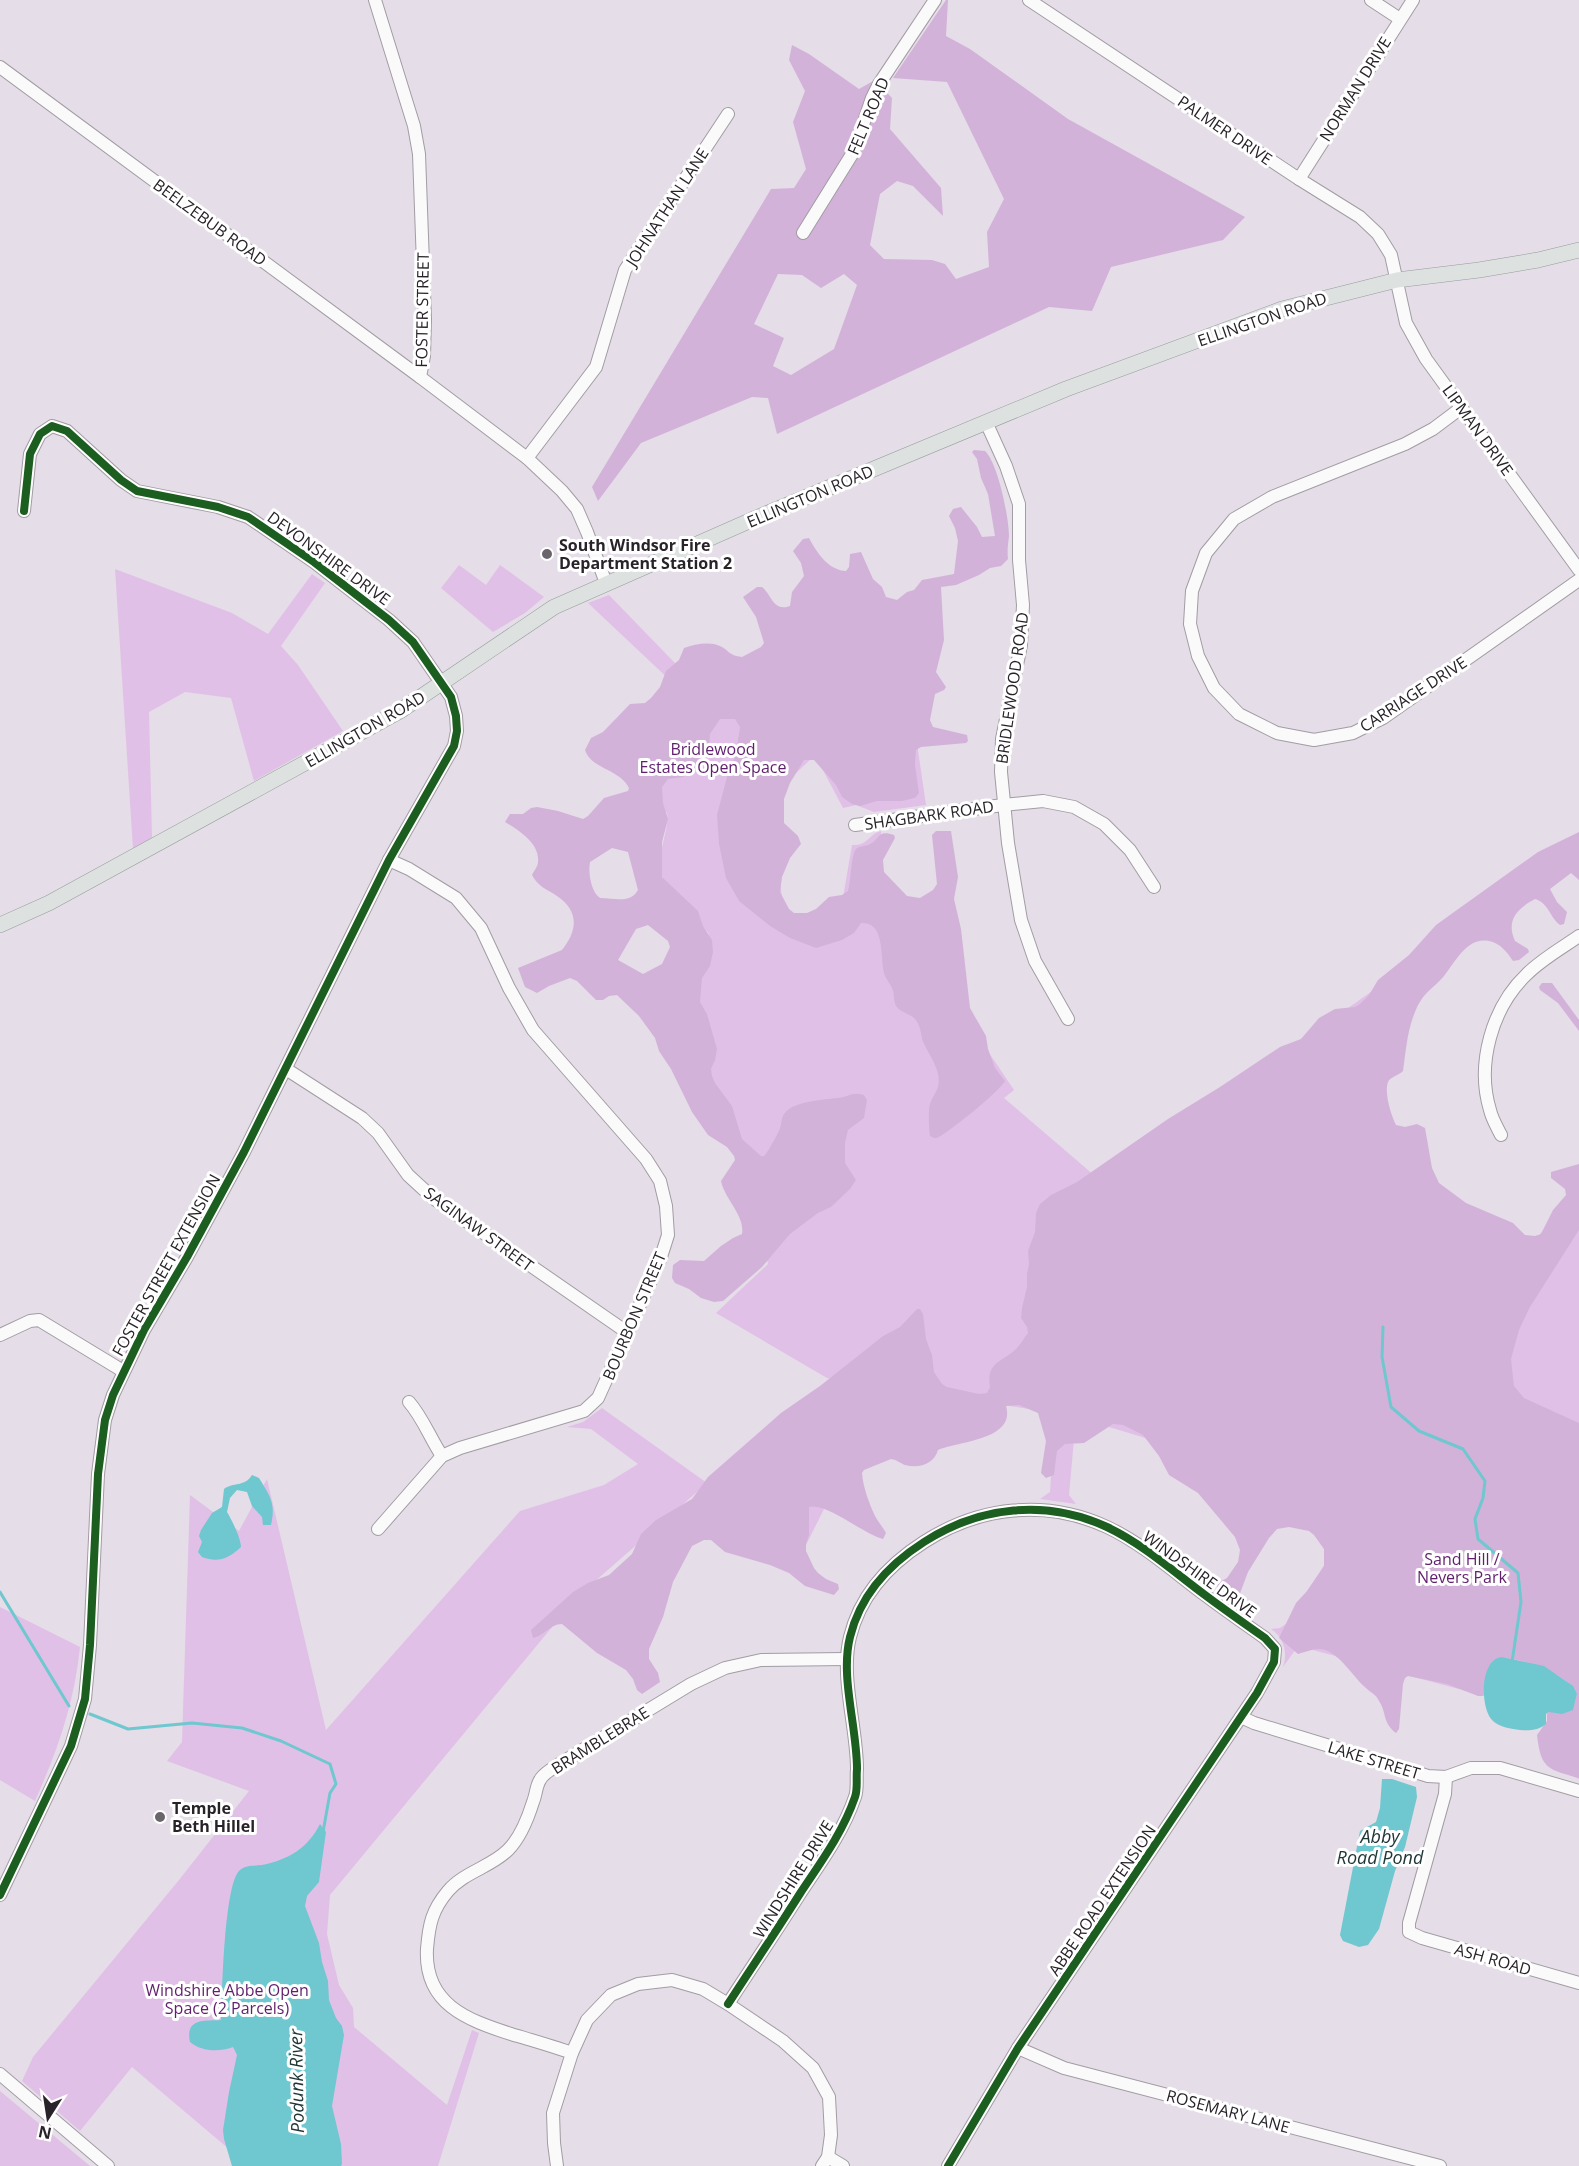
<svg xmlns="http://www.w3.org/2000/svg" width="1579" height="2166" font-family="'Open Sans',sans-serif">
  <rect width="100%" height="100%" fill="#e5dde7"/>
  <g fill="#e1c0e7">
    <polygon points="459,565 486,585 500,565 544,597 525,613 493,632 441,588"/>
    <polygon points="115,569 232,613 268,634 312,574 325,583 281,646 298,665 343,731 254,781 231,698 185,692 149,712 152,838 133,849"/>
    <path d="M609 595 701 690 915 730 926 805 874 812 856 805 843 808 815 755 769 799 785 920 841 909 852 845C869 846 868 834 881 831L882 908 938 942 985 1047 1014 1090 1004 1098 1102 1182 1409 965 1309 1123 1520 1264 1579 1177V1779L1564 1773 1548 1713 1298 1646 1283 1667C1288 1652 1284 1638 1271 1629L1280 1628 1286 1624 1364 1504 1076 1417 1069 1495 1076 1504 1040 1499 1050 1492 1055 1413 827 1378 716 1313 768 1264 732 1119 674 1050 709 934 671 886C646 872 671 833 667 813L612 763 674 684 588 603Z"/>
    <polygon points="602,1408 707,1483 847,1463 802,1553 706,1484 577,1597 330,1895 327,1934 339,1985 353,2008 354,2027 447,2105 472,2030 479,2033 438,2166 249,2166 132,2067 80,2131 22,2081 33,2057 179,1880 249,1791 167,1761 182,1742 190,1495 239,1531 267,1479 326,1730 520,1511 604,1485 638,1464 591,1429 567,1427 583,1422"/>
    <path d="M0 1607 80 1647C74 1704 58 1749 35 1801L0 1780Z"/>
    <polygon points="0,2091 90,2166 0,2166"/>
  </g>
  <g fill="#d3b2da" fill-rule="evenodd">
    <path d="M946 0H948L946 36 970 49 1068 119 1245 217 1223 240 1111 267 1092 311 1049 307 777 434 768 398 752 397 641 443 598 501 592 487 771 189 794 188 806 169 793 122 805 91 789 60 792 45 809 54 859 89 875 80 892 98 890 129 941 188 943 216 913 186 897 181 880 194 870 245 884 259 932 260 945 264 956 279 989 267 987 232 1004 199 947 82 893 78ZM778 274 802 275 821 288 844 274 857 285 834 349 791 375 773 366 784 338 754 324Z"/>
    <path d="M974 450 985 451C998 463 1009 518 1009 536 1008 544 1007 551 1008 559L1001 566 990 568 979 575 956 585 941 587 944 640 936 672 946 687 944 690 935 694 930 720 933 727 967 735 968 741 966 743 921 747 916 750 915 765 919 793 915 798 902 801H877L860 806 852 804 842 797 836 785 814 760H804L790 783 784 799V823L798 836 801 844 790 858 782 877 780 892 789 909 794 913H807L816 909 829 897 842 895 848 891C851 882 851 854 856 849 861 845 865 847 870 844 880 839 877 829 894 835L895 838 883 860 884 872 907 896 920 898 933 890 937 884 932 835 936 831H951L958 877 954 899 961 929 970 1008 986 1036 988 1049 995 1068 1005 1081C999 1092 950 1131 939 1137 935 1139 934 1138 930 1136 929 1129 928 1110 930 1104 934 1092 941 1090 938 1074 936 1064 929 1054 924 1044 920 1036 922 1027 915 1019 909 1013 901 1013 896 1006 893 1000 895 994 892 988 890 984 887 980 885 976 879 961 887 921 861 923L854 933 842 940 816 948 790 938 770 926 739 901 726 878 719 844 717 815 728 773 736 754 740 727 735 719H720L710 734 709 748 702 763 683 777 668 779 662 787 663 803 668 819 662 842V877L698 911 703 926 712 940 713 952 710 966 702 978 700 1002 707 1014 717 1049 715 1060 711 1069 712 1076 715 1083 732 1106 742 1139 761 1156H764C767 1154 779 1132 780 1128 782 1122 781 1119 784 1114 793 1101 822 1100 837 1098 849 1097 851 1091 864 1095L867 1100 864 1118 848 1130 845 1143V1163L856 1180 850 1189 831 1207 818 1213 790 1234 762 1267 723 1301 714 1302 701 1298 689 1289 675 1283 672 1278 673 1265 680 1260 704 1261 721 1246 733 1238 742 1234C745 1215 725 1200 721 1181L735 1160 734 1156 727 1147 708 1135 692 1112 671 1069 659 1051 655 1038 639 1016 617 995 609 996 603 1000H596L577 981 570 978 549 986 537 993 525 987 518 968 562 950C578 930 579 911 557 896 547 889 538 887 532 875 534 871 538 866 538 862 540 843 518 830 505 822L510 814H523L531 808 537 807 558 811 583 819 588 816 604 798 628 791 629 788C620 769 591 769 585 750L591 738 603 732 630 704 645 703 651 698 660 687 666 671 679 660 684 648C695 644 710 641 720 646 730 651 728 655 742 657L761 647 764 643 756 617 743 597 757 587H762C772 595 773 612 790 606L792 592 804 576 801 563 793 551 803 539 809 538C817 553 828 570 846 571L849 567 850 554 861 552 873 579 882 587 886 597 897 600 907 592 914 590 922 580 954 574 958 541 955 528 949 516 953 509 961 507 977 527 982 537 995 536 988 494 981 478 977 459 972 452ZM612 848 628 852 638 890C630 904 615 898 600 898 591 892 588 873 590 862ZM648 925 668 941 670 947 662 964 643 974 618 960 636 929Z"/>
    <path d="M1579 832V880L1571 873 1550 889 1557 902 1567 912 1564 924 1560 925C1550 918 1549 903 1535 899 1516 909 1506 921 1515 941L1528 949 1529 952 1519 960 1513 961C1507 952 1500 943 1489 941 1467 937 1456 961 1444 976 1432 990 1423 992 1415 1012 1407 1031 1406 1051 1403 1071 1399 1075 1390 1077 1388 1082 1384 1093 1391 1115 1396 1125L1405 1127 1417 1124 1425 1128 1432 1168 1439 1183 1466 1203 1513 1223 1525 1235 1535 1236 1541 1234 1553 1210 1566 1195 1565 1189 1551 1178V1172L1579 1164V1230L1530 1307 1519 1330 1511 1359 1514 1386 1524 1398 1579 1423V1778C1548 1769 1541 1770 1537 1735L1547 1721V1714L1549 1712 1573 1710 1577 1694C1565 1671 1526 1661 1502 1657L1484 1683 1485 1693 1483 1696H1478L1447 1684 1408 1676 1405 1678 1403 1684 1399 1729 1396 1733C1382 1722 1387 1713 1379 1701 1376 1694 1371 1693 1366 1688 1353 1677 1342 1656 1325 1650 1316 1647 1306 1652 1298 1654L1279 1638 1296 1603 1307 1591 1324 1566V1549L1314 1535 1309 1531 1289 1527 1277 1529 1269 1538 1248 1572 1239 1596 1234 1599 1214 1585 1227 1578 1238 1562 1240 1550 1235 1537 1198 1493 1169 1475 1159 1456 1143 1435 1123 1425 1113 1424 1084 1443 1065 1444 1057 1451 1054 1475 1046 1478 1041 1473 1046 1441 1038 1413 1019 1405 1006 1406C1016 1440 958 1441 938 1450 934 1464 919 1469 905 1465 900 1463 897 1460 891 1459L864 1470 862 1473C863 1487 869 1503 875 1516 878 1522 883 1527 886 1533L883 1539C863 1534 826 1502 809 1507V1535L806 1544V1551L814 1568 818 1573 826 1579 838 1584 839 1589 834 1595 805 1586 789 1573 770 1565 725 1552 711 1540H704L692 1546 673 1582 663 1617 649 1649V1659L658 1673 660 1682 642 1694 637 1690 633 1679 626 1670 597 1653 562 1624C550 1624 544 1636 533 1638L531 1630 573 1592 588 1583 609 1575 632 1554 641 1534 656 1520 692 1499 708 1477 781 1413 820 1386 883 1336 900 1327 917 1309H920L923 1314 926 1339 932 1355 934 1372 942 1384 947 1387 979 1394 987 1393 990 1387C986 1362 1001 1363 1016 1349 1020 1345 1024 1338 1028 1333L1027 1327 1021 1318 1022 1308 1027 1287V1274L1029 1264 1028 1251 1035 1232 1036 1213 1040 1204 1051 1195 1077 1182 1168 1119 1220 1087 1280 1047 1301 1039 1319 1018 1335 1009 1355 1007 1360 1004 1369 995 1378 980 1409 955 1436 925 1538 852Z"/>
    <polygon points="1542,983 1552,983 1579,1020 1579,1031 1558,1003 1540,990 1539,987"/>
  </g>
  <g fill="#6fc7cf">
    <path d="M252 1475 259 1478C270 1496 276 1503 271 1525H263L262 1517 252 1506 247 1492 237 1490 230 1498 227 1512C232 1520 241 1539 241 1547 228 1559 218 1563 202 1557L198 1552 202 1542 199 1536 201 1530 212 1513 222 1507 224 1489C233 1482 245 1487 252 1475Z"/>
    <path d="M1502 1657 1544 1666 1573 1686 1577 1694 1573 1710 1562 1714 1549 1712 1546 1714V1724C1539 1730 1530 1731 1520 1730 1512 1729 1499 1727 1493 1721 1480 1710 1479 1659 1502 1657Z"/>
    <polygon points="1382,1779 1392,1779 1416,1787 1417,1797 1405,1847 1395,1871 1379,1929 1368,1945 1359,1947 1343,1941 1340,1935 1360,1831 1376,1822 1380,1808"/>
    <path d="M320 1824 326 1832 319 1882 307 1896 305 1906 319 1943 322 1962 328 1981 329 2000 336 2018 342 2026 344 2035 332 2106 341 2144 342 2164 341 2166H232L224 2139 223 2130 229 2092 237 2055 233 2047C219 2052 202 2052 190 2042 185 2018 204 2021 221 2020 222 1996 224 1882 240 1870 246 1865 254 1866 262 1865 288 1860 308 1848 320 1824Z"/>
  </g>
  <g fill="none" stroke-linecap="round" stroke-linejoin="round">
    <g stroke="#6fc7cf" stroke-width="3">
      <polyline points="1383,1327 1382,1357 1391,1407 1419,1431 1463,1449 1485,1481 1483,1498 1475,1519 1478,1539 1518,1573 1521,1602 1512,1662"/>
      <polyline points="0,1592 69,1706"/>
      <polyline points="90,1714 128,1729 192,1723 242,1728 281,1741 330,1764 336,1784 330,1793 323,1832"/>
    </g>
    <g stroke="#a29ca3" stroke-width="14">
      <g id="minor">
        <polyline points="375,0 414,126 419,154 425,319 424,356 420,377 527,458 562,491 577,509 587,532 606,583"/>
        <polyline points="1029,0 1299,179 1360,217 1378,234 1391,255 1406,323 1426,359 1579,570"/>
        <polyline points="1371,0 1400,19"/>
        <polyline points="0,67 420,377"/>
        <polyline points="1299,179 1413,0"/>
        <polyline points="803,233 854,151 872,98 879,84 935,0"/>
        <polyline points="1461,408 1433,429 1405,444 1272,497 1234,519 1206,553 1192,591 1190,624 1198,656 1214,688 1239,714 1277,733 1314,740 1353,733 1383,718 1579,580"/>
        <polyline points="986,422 1006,466 1019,504 1019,560 1023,605 1021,645 1002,739 1001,772 1008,843 1021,920 1035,961 1068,1019"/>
        <polyline points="527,458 596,367 625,270 728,114"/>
        <polyline points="855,825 1003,805 1043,801 1074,807 1104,824 1130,850 1154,887"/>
        <polyline points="286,1069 362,1118 378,1133 408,1175 433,1198 628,1333"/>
        <path d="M1501 1135C1497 1127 1492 1119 1490 1110 1476 1064 1492 1007 1527 974 1542 959 1562 948 1579 936"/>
        <polyline points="0,1335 30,1321 39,1320 123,1371"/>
        <path d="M409 1402C423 1418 430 1438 442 1456"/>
        <polyline points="378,1529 442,1456 460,1448 584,1411 598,1398 660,1260 668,1235 666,1206 660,1181 646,1159 533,1030 509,988 481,928 456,898 409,869 389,860"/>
        <polyline points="1241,1717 1254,1723 1428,1776 1446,1777 1471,1768 1500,1768 1579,1791"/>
        <polyline points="1446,1777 1445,1794 1409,1923 1409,1932 1422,1938 1579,1983"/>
        <polyline points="0,1895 71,1746 85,1699 90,1645 98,1474 105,1420 113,1395 144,1330 187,1257 244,1152 389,860 454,746 457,731 456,716 451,697 413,642 389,620 314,562 248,517 218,507 137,491 121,480 67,431 52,426 40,434 30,454 24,511"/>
        <path d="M728 2004C752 1967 777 1930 801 1892 821 1862 843 1832 855 1797 858 1789 856 1778 857 1769 857 1727 840 1677 850 1637 860 1596 888 1565 924 1542 980 1506 1046 1499 1107 1527 1143 1544 1174 1572 1205 1595 1225 1610 1245 1624 1265 1638L1275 1649 1274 1662 1257 1693 1018 2048 948 2166"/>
        <polyline points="1018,2048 1064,2068 1440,2166"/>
        <path d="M572 2053C552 2046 531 2040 511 2034 467 2020 424 2004 427 1949 429 1924 432 1910 448 1891 464 1872 491 1867 508 1850 521 1837 528 1818 533 1802 536 1795 536 1786 540 1780 542 1775 549 1771 553 1768L691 1684 725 1668 761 1660 846 1659"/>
        <polyline points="0,2074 108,2166"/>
        <polyline points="828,2157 843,2166"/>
        <polyline points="557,2166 554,2143 553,2113 572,2053 587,2020 611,1995 638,1984 672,1980 703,1989 728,2004 783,2041 813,2068 829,2097 831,2135 828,2157 822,2166"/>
      </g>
    </g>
    <g stroke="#969d9b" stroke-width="16">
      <polyline id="major" points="0,925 49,903 400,711 554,607 756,518 1066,389 1282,309 1397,280 1479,270 1538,260 1579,250"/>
    </g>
    <use href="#minor" stroke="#fbfafb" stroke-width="12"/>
    <use href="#major" stroke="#dde2e0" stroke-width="15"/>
    <g stroke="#fff" stroke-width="11">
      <g id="cycleway">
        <polyline points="0,1895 71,1746 85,1699 90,1645 98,1474 105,1420 113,1395 144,1330 187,1257 244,1152 389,860 454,746 457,731 456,716 451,697 413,642 389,620 314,562 248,517 218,507 137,491 121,480 67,431 52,426 40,434 30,454 24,511"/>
        <path d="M728 2004C752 1967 777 1930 801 1892 821 1862 843 1832 855 1797 858 1789 856 1778 857 1769 857 1727 840 1677 850 1637 860 1596 888 1565 924 1542 980 1506 1046 1499 1107 1527 1143 1544 1174 1572 1205 1595 1225 1610 1245 1624 1265 1638L1275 1649 1274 1662 1257 1693 1018 2048 948 2166"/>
      </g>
    </g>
    <use href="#cycleway" stroke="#1b5e20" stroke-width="8"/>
  </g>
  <g fill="#6a646c" stroke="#fff" stroke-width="2">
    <circle cx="547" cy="554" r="6"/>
    <circle cx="160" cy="1817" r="6"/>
  </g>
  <g text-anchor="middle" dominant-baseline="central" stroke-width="6" stroke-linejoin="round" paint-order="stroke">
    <g font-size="16" fill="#282329" stroke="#fff">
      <text transform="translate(1355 89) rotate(-58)">NORMAN DRIVE</text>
      <text transform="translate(868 116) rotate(-67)">FELT ROAD</text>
      <text transform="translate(1225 130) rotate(34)">PALMER DRIVE</text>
      <text transform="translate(667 207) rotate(-57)">JOHNATHAN LANE</text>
      <text transform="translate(210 222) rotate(36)">BEELZEBUB ROAD</text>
      <text transform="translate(422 310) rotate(-89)">FOSTER STREET</text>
      <text transform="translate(1262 319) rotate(-19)">ELLINGTON ROAD</text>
      <text transform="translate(1478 430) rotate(54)">LIPMAN DRIVE</text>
      <text transform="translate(810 496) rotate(-23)">ELLINGTON ROAD</text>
      <text transform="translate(329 558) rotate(36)">DEVONSHIRE DRIVE</text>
      <text transform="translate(1012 688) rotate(-82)">BRIDLEWOOD ROAD</text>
      <text transform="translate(1413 694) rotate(-33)">CARRIAGE DRIVE</text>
      <text transform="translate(365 729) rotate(-30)">ELLINGTON ROAD</text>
      <text transform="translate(929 815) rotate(-8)">SHAGBARK ROAD</text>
      <text transform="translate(479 1229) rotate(36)">SAGINAW STREET</text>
      <text transform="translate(166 1265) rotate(-61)">FOSTER STREET EXTENSION</text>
      <text transform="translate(634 1316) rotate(-67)">BOURBON STREET</text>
      <text transform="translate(1200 1574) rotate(36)">WINDSHIRE DRIVE</text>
      <text transform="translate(600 1740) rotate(-32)">BRAMBLEBRAE</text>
      <text transform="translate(1374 1760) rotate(17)">LAKE STREET</text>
      <text transform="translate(793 1879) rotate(-58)">WINDSHIRE DRIVE</text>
      <text transform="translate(1102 1900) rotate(-56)">ABBE ROAD EXTENSION</text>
      <text transform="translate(1493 1959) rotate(16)">ASH ROAD</text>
      <text transform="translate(1228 2111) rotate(15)">ROSEMARY LANE</text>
    </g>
    <g font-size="16" font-weight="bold" fill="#282329" stroke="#fff" text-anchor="start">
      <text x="559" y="545">South Windsor Fire<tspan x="559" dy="18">Department Station 2</tspan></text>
      <text x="172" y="1808">Temple<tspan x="172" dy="18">Beth Hillel</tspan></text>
    </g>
    <g font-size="16" fill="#601f6d" stroke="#fff">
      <text x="713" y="749">Bridlewood<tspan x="713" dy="18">Estates Open Space</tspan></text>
      <text x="1462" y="1559">Sand Hill /<tspan x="1462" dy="18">Nevers Park</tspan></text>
      <text x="227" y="1990">Windshire Abbe Open<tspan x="227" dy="18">Space (2 Parcels)</tspan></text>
    </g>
    <g font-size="18" font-style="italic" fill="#203637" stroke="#fff">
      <text x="1380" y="1836">Abby<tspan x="1380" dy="21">Road Pond</tspan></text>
      <text transform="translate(296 2081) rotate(-91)">Podunk River</text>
    </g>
  </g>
  <g transform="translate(48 2118) rotate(192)" stroke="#ffffff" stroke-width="4.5" paint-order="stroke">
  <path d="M0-4.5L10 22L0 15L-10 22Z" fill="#282329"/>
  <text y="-9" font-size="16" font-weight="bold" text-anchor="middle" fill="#282329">N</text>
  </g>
</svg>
